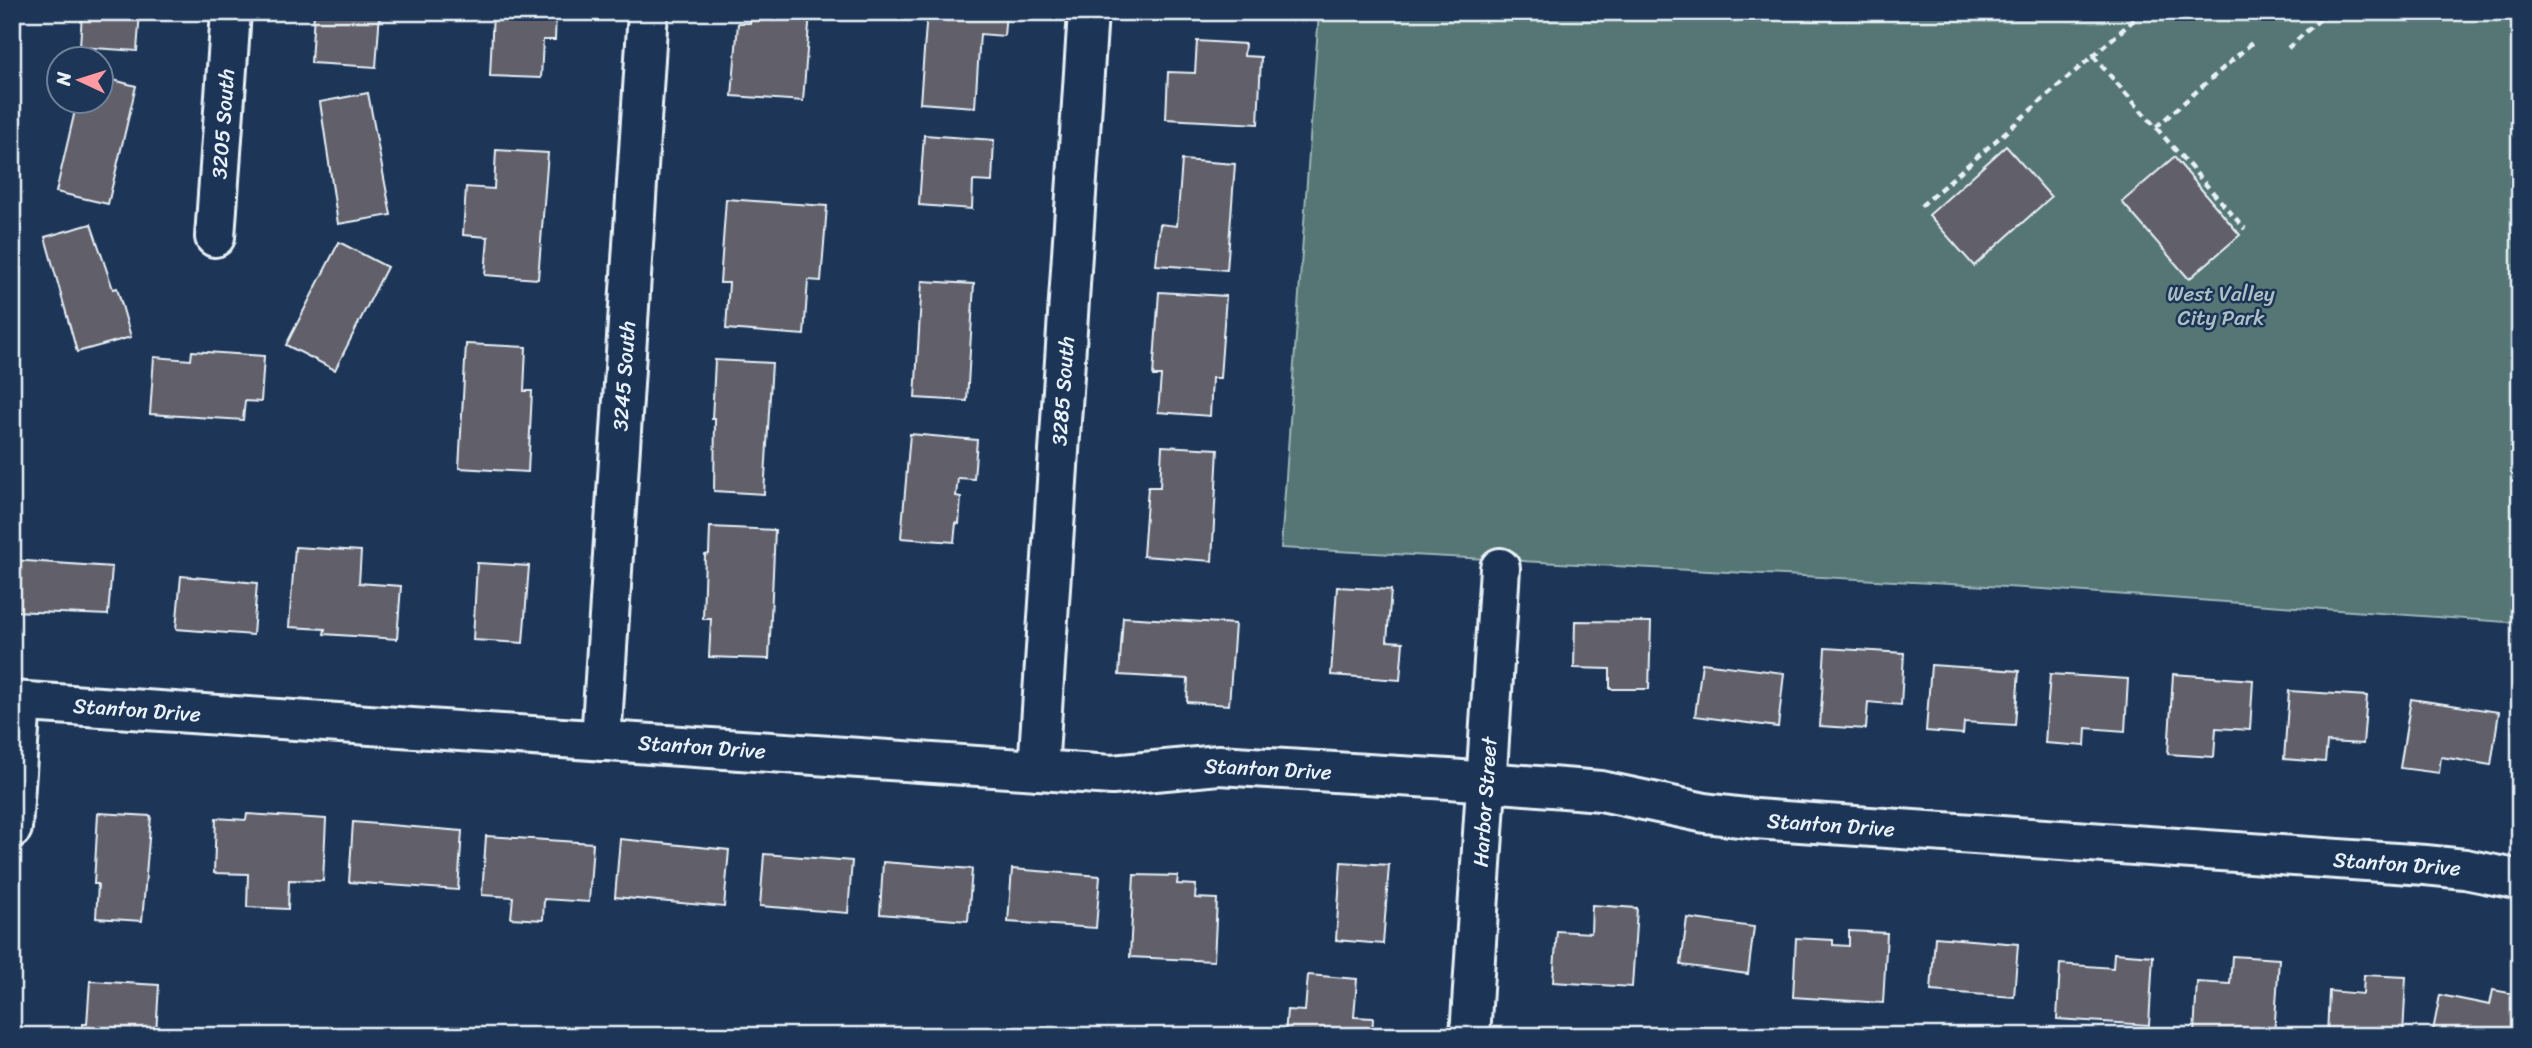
<svg xmlns="http://www.w3.org/2000/svg" width="2532" height="1048" font-family="Sriracha,sans-serif">
  <rect width="100%" height="100%" fill="#1d3557"/>
  <filter id="ink" filterUnits="userSpaceOnUse"><feTurbulence type="fractalNoise" baseFrequency=".0143" numOctaves="2"/><feDisplacementMap in="SourceGraphic" scale="14" xChannelSelector="R" yChannelSelector="G"/><feConvolveMatrix kernelMatrix="1 2 1 2 8 2 1 2 1" color-interpolation-filters="sRGB"/></filter>
  <g filter="url(#ink)">
    <polygon fill="#557675" stroke="#9eb4b6" stroke-width="2" points="1319,12 2520,12 2520,623 2043,589 1281,548"/>
    <g fill="#605f6a" stroke="#e8f1f8" stroke-width="2">
      <polygon points="82,12 150,12 140,12 137,51 80,47"/>
      <polygon points="314,12 380,12 376,67 311,63"/>
      <polygon points="493,12 556,12 555,40 543,40 541,78 490,76"/>
      <polygon points="751,12 810,12 803,101 732,96 738,23 750,23"/>
      <polygon points="927,12 1006,12 1004,36 980,34 975,107 920,103"/>
      <polygon points="1197,41 1245,44 1244,56 1261,57 1258,124 1166,119 1168,72 1195,73"/>
      <polygon points="102,77 136,86 108,204 56,192 77,102 102,102"/>
      <polygon points="368,93 391,215 338,224 320,102"/>
      <polygon points="924,135 994,140 992,182 973,181 972,209 919,205"/>
      <polygon points="2006,146 2051,197 1974,266 1929,215"/>
      <polygon points="496,150 548,153 538,279 485,275 488,237 463,235 466,187 494,189"/>
      <polygon points="2174,157 2240,235 2189,279 2122,202"/>
      <polygon points="1182,160 1235,164 1227,270 1156,265 1160,224 1177,226"/>
      <polygon points="726,199 827,206 821,281 808,280 804,335 726,329 729,283 720,283"/>
      <polygon points="91,224 113,289 117,288 131,337 77,352 45,237"/>
      <polygon points="339,242 387,267 335,370 286,345"/>
      <polygon points="922,281 974,284 967,401 915,398"/>
      <polygon points="1159,292 1226,296 1220,378 1212,378 1210,416 1158,412 1161,376 1153,376"/>
      <polygon points="466,344 526,347 524,391 532,391 528,472 459,468"/>
      <polygon points="192,351 264,356 261,402 245,401 243,420 150,414 154,357 191,360"/>
      <polygon points="715,360 772,363 764,494 714,491 715,419 712,419"/>
      <polygon points="910,434 977,440 974,479 958,478 956,496 961,497 959,524 956,523 954,542 901,538"/>
      <polygon points="1162,446 1218,449 1212,561 1143,556 1148,487 1160,487"/>
      <polygon points="710,527 775,530 769,659 709,657 711,619 703,619 705,555 709,554"/>
      <polygon points="295,547 361,551 359,583 401,586 397,639 324,634 325,629 289,627"/>
      <polygon points="12,560 112,567 108,615 12,611"/>
      <polygon points="477,563 529,566 523,643 473,640"/>
      <polygon points="181,576 257,583 253,635 176,629"/>
      <polygon points="1337,587 1391,590 1387,641 1403,642 1400,680 1331,675"/>
      <polygon points="1123,617 1235,624 1229,705 1187,702 1188,679 1119,675"/>
      <polygon points="1575,621 1651,622 1649,689 1610,689 1610,669 1574,668"/>
      <polygon points="1825,648 1904,653 1901,705 1868,702 1866,729 1820,726"/>
      <polygon points="1702,663 1784,673 1778,727 1695,716"/>
      <polygon points="1931,665 2019,671 2015,725 1964,722 1963,734 1926,731"/>
      <polygon points="2050,674 2128,679 2125,731 2086,728 2085,746 2045,743"/>
      <polygon points="2173,674 2253,680 2250,730 2216,728 2214,757 2168,754"/>
      <polygon points="2289,691 2367,696 2363,744 2327,742 2325,762 2284,759"/>
      <polygon points="2411,699 2499,712 2491,765 2441,757 2439,773 2400,768"/>
      <polygon points="98,813 151,816 142,921 96,918 98,884 94,884"/>
      <polygon points="247,814 326,819 323,881 289,880 288,909 247,907 248,874 214,873 216,818 246,820"/>
      <polygon points="353,822 462,831 458,890 349,882"/>
      <polygon points="486,836 593,843 589,902 544,899 543,920 511,918 513,897 482,895"/>
      <polygon points="620,839 729,850 724,907 615,897"/>
      <polygon points="764,854 852,861 848,913 760,906"/>
      <polygon points="883,862 972,869 968,921 880,914"/>
      <polygon points="1341,862 1389,865 1383,944 1336,940"/>
      <polygon points="1012,869 1100,876 1096,928 1008,922"/>
      <polygon points="1134,875 1178,876 1177,884 1196,885 1195,898 1217,899 1214,961 1130,957"/>
      <polygon points="1592,905 1637,908 1632,987 1553,982 1557,931 1591,933"/>
      <polygon points="1687,918 1754,927 1748,974 1681,965"/>
      <polygon points="1849,931 1887,933 1883,1003 1793,997 1796,938 1833,940 1833,945 1849,946"/>
      <polygon points="1935,937 2018,944 2014,997 1931,991"/>
      <polygon points="2114,953 2153,956 2149,1025 2057,1019 2060,964 2113,968"/>
      <polygon points="2232,956 2279,959 2274,1036 2194,1034 2197,982 2230,984"/>
      <polygon points="1308,975 1357,979 1354,1017 1373,1018 1372,1036 1285,1036 1287,1010 1305,1011"/>
      <polygon points="2364,975 2406,977 2403,1036 2327,1036 2329,991 2363,994"/>
      <polygon points="90,981 159,985 156,1034 82,1036 83,1024 87,1024"/>
      <polygon points="2493,990 2520,995 2520,1036 2432,1036 2440,995 2490,1005"/>
    </g>
    <g fill="none" stroke-linecap="round" stroke-linejoin="round">
      <g stroke="#e8f1f8" stroke-width="44">
        <g id="minor">
          <polyline points="215,237 231,12"/>
          <polyline points="12,701 1112,775 1219,765 1449,779 1601,791 1705,813 1755,819 2425,865 2465,869 2520,880"/>
          <polyline points="601,741 648,12"/>
          <polyline points="1038,770 1088,12"/>
          <polyline points="12,828 21,702"/>
          <polyline points="1470,1036 1500,568"/>
        </g>
      </g>
      <g stroke="#e8f1f8" stroke-width="4.5" stroke-dasharray="7 5" stroke-linecap="butt">
        <polyline points="2288,48 2328,12"/>
        <polyline points="2093,56 2245,229"/>
        <polyline points="2156,127 2253,42"/>
        <polyline points="1921,206 2143,12"/>
      </g>
      <use href="#minor" stroke="#1d3557" stroke-width="38"/>
    </g>
  </g>
  <g text-anchor="middle" dominant-baseline="central" stroke-width="5" stroke-linejoin="round" paint-order="stroke">
    <g font-size="21" fill="#e8f1f8" stroke="#1d3557">
      <text transform="translate(223 124) rotate(-86)">3205 South</text>
      <text transform="translate(624 376) rotate(-86)">3245 South</text>
      <text transform="translate(1063 391) rotate(-86)">3285 South</text>
      <text transform="translate(137 710) rotate(4)">Stanton Drive</text>
      <text transform="translate(702 747) rotate(4)">Stanton Drive</text>
      <text transform="translate(1268 769) rotate(3)">Stanton Drive</text>
      <text transform="translate(1485 802) rotate(-86)">Harbor Street</text>
      <text transform="translate(1831 825) rotate(4)">Stanton Drive</text>
      <text transform="translate(2397 864) rotate(4)">Stanton Drive</text>
    </g>
    <g font-size="21" fill="#adc0c4" stroke="#1d3557">
      <text x="2221" y="294">West Valley<tspan x="2221" dy="24">City Park</tspan></text>
    </g>
  </g>
  <rect width="2532" height="1048" fill="none" stroke="#1d3557" stroke-width="42"/>
  <rect x="21" y="21" width="2490" height="1006" fill="none" stroke="#e8f1f8" stroke-width="2.5" filter="url(#ink)"/>
  <g transform="translate(80 80) rotate(274)"><circle r="33" fill="#1d3557" stroke="#6e8097" stroke-width="2"/>
  <path d="M0-5L12 26L0 18L-12 26Z" fill="#ff9aa2"/>
  <text y="-10" font-size="19" font-weight="bold" text-anchor="middle" fill="#e8f1f8">N</text>
  </g>
</svg>
